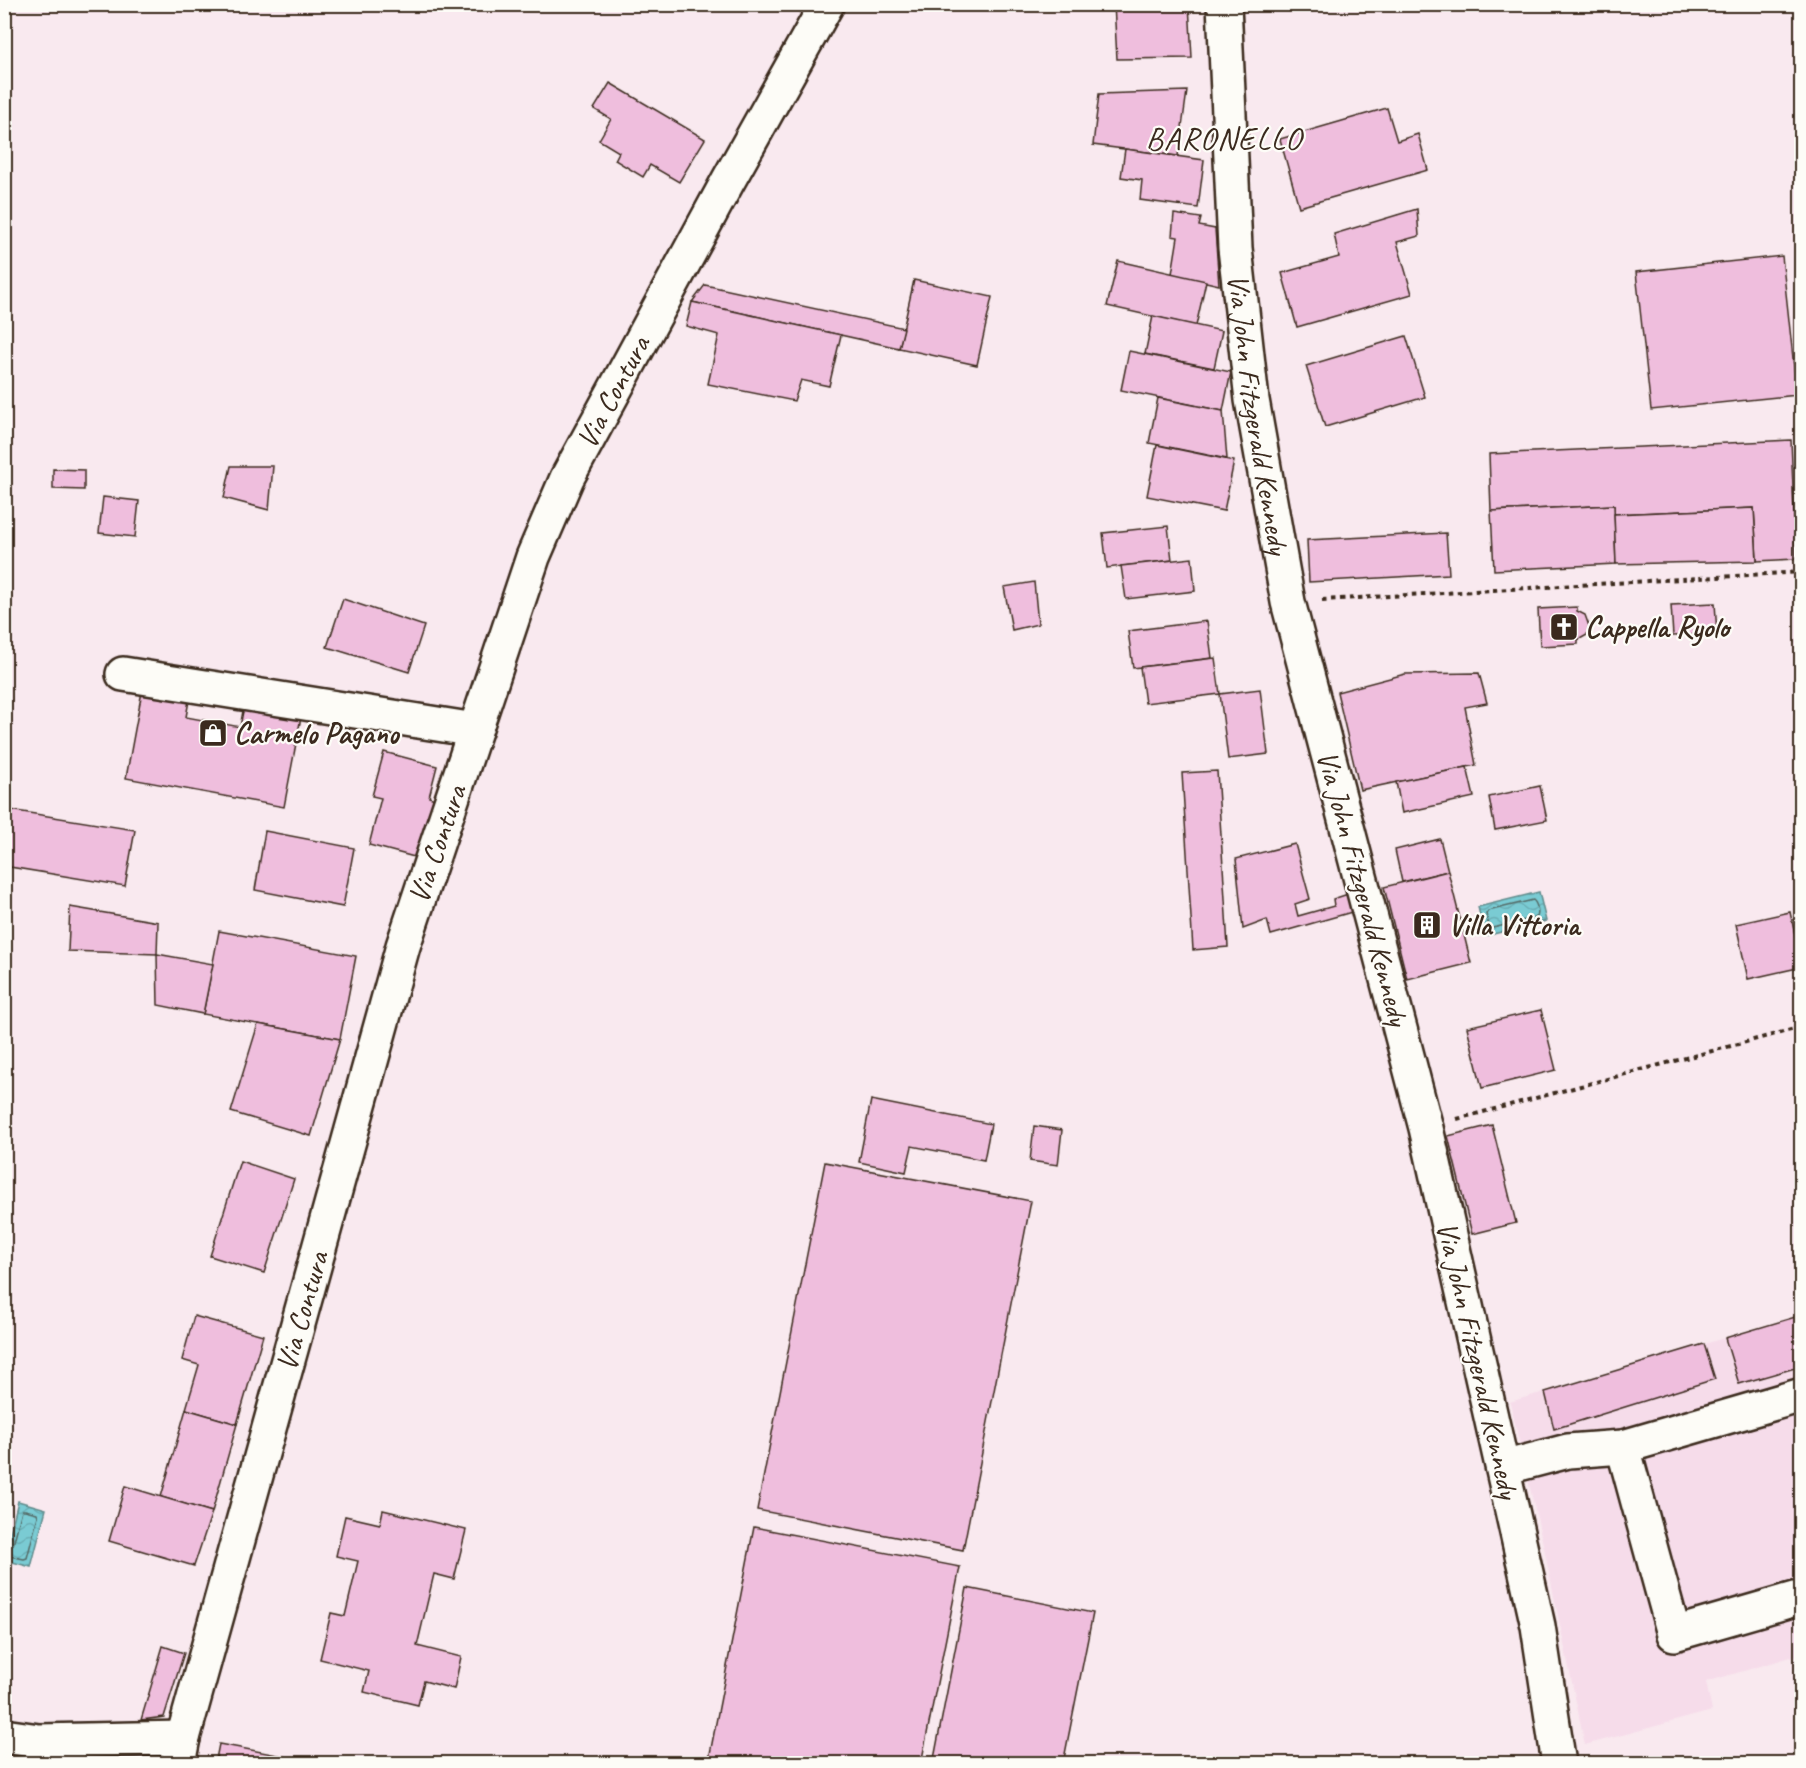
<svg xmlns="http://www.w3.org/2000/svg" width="1806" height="1768" font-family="Caveat,sans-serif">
  <defs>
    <pattern id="water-waves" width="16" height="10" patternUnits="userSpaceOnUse" patternTransform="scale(1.5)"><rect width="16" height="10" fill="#7acbd3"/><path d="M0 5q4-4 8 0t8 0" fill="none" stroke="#6aaeb5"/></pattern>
  </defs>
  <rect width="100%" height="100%" fill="#f9e9ef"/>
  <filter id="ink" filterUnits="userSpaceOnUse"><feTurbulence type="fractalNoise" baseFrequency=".0167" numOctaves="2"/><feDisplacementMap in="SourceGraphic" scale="12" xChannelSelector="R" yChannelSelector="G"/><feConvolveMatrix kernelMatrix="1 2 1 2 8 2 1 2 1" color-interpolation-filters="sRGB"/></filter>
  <g filter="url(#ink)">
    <polygon fill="#f6dcea" points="1801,1315 1801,1654 1706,1682 1712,1711 1585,1745 1544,1548 1510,1402"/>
    <g fill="url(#water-waves)" stroke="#618b8b" stroke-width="1.5">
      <polygon points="1539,892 1546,921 1485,936 1478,907"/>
      <polygon points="18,1501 46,1509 31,1567 5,1560 5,1554"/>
    </g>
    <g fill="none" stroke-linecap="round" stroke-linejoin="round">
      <g stroke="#546a66" stroke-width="1.5">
        <path d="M1533 900C1537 903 1539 913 1537 917L1493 928 1489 926 1486 914 1488 911Z"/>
        <polyline points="4,1549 9,1548 13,1545 22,1510 25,1510 37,1513 38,1516 27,1558 24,1559 4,1555"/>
      </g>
    </g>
    <g fill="#efbedd" stroke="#3b2a1e" stroke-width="1.5">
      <polygon points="1114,4 1189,4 1192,58 1117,59"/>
      <polygon points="610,83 705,139 679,182 650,165 643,177 615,160 619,152 599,140 611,119 594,109"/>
      <polygon points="1187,91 1178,156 1093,145 1099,94"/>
      <polygon points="1387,108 1397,141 1418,134 1428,170 1299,207 1280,139"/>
      <polygon points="1125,149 1204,160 1198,208 1140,200 1142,180 1121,177"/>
      <polygon points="1417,209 1419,236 1397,242 1412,294 1297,327 1282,273 1339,257 1334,234"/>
      <polygon points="1174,214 1201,218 1199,226 1215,229 1219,285 1172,274 1178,237 1172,236"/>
      <polygon points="1782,256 1797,395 1651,410 1636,272"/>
      <polygon points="1118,261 1206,281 1196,326 1107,306"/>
      <polygon points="914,280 992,297 977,365 899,348"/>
      <polygon points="705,285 904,328 899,348 692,302"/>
      <polygon points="692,302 841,335 829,386 801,380 794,401 708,384 719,335 686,326"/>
      <polygon points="1153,316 1222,331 1214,368 1145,354"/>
      <polygon points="1406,336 1425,397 1325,427 1306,366"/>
      <polygon points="1129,351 1231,372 1223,411 1121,390"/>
      <polygon points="1158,398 1223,411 1227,459 1149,443"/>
      <polygon points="1791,440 1796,559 1757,561 1754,508 1614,514 1614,505 1491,511 1489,454"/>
      <polygon points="1157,445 1234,461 1224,511 1147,496"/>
      <polygon points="231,466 273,466 269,510 224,498"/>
      <polygon points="53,469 84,470 84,490 53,489"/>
      <polygon points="103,497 139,501 135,537 99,533"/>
      <polygon points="1614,505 1616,564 1494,570 1491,511"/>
      <polygon points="1754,508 1757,561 1616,564 1614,514"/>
      <polygon points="1168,526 1172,560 1107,568 1103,533"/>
      <polygon points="1446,533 1449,574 1309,582 1307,540"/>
      <polygon points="1192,558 1195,591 1126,599 1121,566"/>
      <polygon points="1034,582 1038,624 1012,630 1004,587"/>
      <polygon points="343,599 424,626 409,672 327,647"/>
      <polygon points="1715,603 1717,634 1673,636 1671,605"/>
      <polygon points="1577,607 1577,611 1585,615 1589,626 1587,635 1578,640 1578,644 1540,646 1538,609"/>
      <polygon points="1207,621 1212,658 1133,668 1128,631"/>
      <polygon points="1215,658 1220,694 1145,703 1140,667"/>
      <polygon points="1479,673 1487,703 1465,707 1476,765 1360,790 1337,692 1405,674"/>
      <polygon points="143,686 190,695 186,717 240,727 244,706 301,717 284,807 126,778"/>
      <polygon points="1260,689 1268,754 1228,759 1220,694"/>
      <polygon points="384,752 437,766 429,797 438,800 422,859 369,845 381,798 372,796"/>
      <polygon points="1467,767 1474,797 1402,813 1396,782"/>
      <polygon points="1217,771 1228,947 1193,950 1182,773"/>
      <polygon points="1540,786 1547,820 1495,830 1489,797"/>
      <polygon points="4,809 135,830 125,886 4,866"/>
      <polygon points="265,831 354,848 343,907 255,890"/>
      <polygon points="1440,839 1448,871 1402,882 1395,850"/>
      <polygon points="1295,844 1310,899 1295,904 1298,916 1334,906 1333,899 1348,894 1352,912 1271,935 1267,920 1243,929 1236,859"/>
      <polygon points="1448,871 1471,963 1407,979 1384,887"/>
      <polygon points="70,907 158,922 157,954 68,951"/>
      <polygon points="1790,912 1802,967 1748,979 1736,924"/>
      <polygon points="219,931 356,956 340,1039 203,1014"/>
      <polygon points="157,954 213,964 203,1014 158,1005"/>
      <polygon points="1541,1010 1556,1070 1482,1088 1467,1027"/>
      <polygon points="258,1024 340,1039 311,1136 231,1112"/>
      <polygon points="871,1100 991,1124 984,1160 912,1146 906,1172 859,1162"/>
      <polygon points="1492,1125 1516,1223 1472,1234 1448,1136"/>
      <polygon points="1034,1126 1062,1130 1058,1165 1030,1161"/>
      <polygon points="240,1161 294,1179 264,1273 210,1256"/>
      <polygon points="825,1162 1031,1201 963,1550 757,1510"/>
      <polygon points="1802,1315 1802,1366 1739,1384 1725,1338"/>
      <polygon points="194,1316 263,1335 237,1424 186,1409 199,1365 182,1360"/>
      <polygon points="1704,1344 1715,1379 1554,1429 1545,1392"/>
      <polygon points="186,1409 237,1424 212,1512 161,1497"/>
      <polygon points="125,1486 212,1512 194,1566 109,1541"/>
      <polygon points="383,1510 466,1530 454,1579 434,1574 417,1646 461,1657 454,1689 424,1681 418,1705 364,1692 369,1671 320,1659 331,1613 345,1616 358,1561 336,1556 345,1516 380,1524"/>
      <polygon points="754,1527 960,1567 921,1764 708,1764"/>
      <polygon points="967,1588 1093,1613 1063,1764 933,1764"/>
      <polygon points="163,1646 184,1653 164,1717 141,1720"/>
      <polygon points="219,1744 288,1757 287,1764 215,1764"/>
    </g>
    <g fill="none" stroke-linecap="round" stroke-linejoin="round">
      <g stroke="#3b2a1e" stroke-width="38">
        <g id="minor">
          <path id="s1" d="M1224 4 1235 248 1252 400 1288 602 1426 1128 1538 1626 1559 1764"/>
          <polyline points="123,674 475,730"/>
          <polyline points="1623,1447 1674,1634 1802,1597"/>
          <polyline points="1503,1468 1568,1451 1623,1447 1802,1395"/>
          <polyline points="4,1736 39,1741 183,1738"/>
          <polyline points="178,1764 183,1738 403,946 533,557 567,478 728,181 827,4"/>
        </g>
      </g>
      <g stroke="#3b2a1e" stroke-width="4" stroke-dasharray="4.5 4.5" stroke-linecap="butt">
        <polyline points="1322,600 1802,572"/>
        <polyline points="1457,1119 1802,1027"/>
      </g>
      <use href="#minor" stroke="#fdfcf7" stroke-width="33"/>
    </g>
  </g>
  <defs>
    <g id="church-square" transform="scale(1.5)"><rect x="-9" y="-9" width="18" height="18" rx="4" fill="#3b2a1e" stroke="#fdfcf7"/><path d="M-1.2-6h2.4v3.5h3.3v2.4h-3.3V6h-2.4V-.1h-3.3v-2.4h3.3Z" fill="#fff"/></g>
    <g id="shop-square" transform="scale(1.5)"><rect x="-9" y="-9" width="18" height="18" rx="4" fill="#3b2a1e" stroke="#fdfcf7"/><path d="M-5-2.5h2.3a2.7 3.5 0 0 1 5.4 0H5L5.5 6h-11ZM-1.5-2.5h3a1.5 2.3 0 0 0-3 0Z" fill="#fff"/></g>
    <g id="building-square" transform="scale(1.5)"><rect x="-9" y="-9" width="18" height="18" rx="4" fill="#3b2a1e" stroke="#fdfcf7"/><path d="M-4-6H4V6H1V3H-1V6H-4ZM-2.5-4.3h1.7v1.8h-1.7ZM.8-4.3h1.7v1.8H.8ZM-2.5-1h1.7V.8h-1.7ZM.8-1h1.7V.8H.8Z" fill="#fff"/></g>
  </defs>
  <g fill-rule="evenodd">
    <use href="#church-square" x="1564" y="627"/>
    <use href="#shop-square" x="213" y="733"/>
    <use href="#building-square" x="1427" y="925"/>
  </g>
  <g text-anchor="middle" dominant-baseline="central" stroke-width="4.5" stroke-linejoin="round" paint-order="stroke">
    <g font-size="30" fill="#3b2a1e" stroke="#fdfcf7">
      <text transform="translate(613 392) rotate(-62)">Via Contura</text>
      <text stroke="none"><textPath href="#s1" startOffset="412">Via John Fitzgerald Kennedy</textPath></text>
      <text transform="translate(437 844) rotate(-71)">Via Contura</text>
      <text transform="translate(1363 888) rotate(75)">Via John Fitzgerald Kennedy</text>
      <text transform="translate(302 1311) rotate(-74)">Via Contura</text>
      <text transform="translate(1478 1360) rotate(77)">Via John Fitzgerald Kennedy</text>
    </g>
    <g font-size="30" font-weight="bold" fill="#3b2a1e" stroke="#fdfcf7" text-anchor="start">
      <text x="1585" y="627">Cappella Ryolo</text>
      <text x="234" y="733">Carmelo Pagano</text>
      <text x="1448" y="925">Villa Vittoria</text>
    </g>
    <g font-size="32" letter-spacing="1.5" fill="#3b2a1e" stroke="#fdfcf7">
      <text x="1224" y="138">BARONELLO</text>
    </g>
  </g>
  <rect width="1806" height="1768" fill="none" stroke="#fdfcf7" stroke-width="24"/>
  <rect x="12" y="12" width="1782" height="1744" fill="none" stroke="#3b2a1e" stroke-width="2" filter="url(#ink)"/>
</svg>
